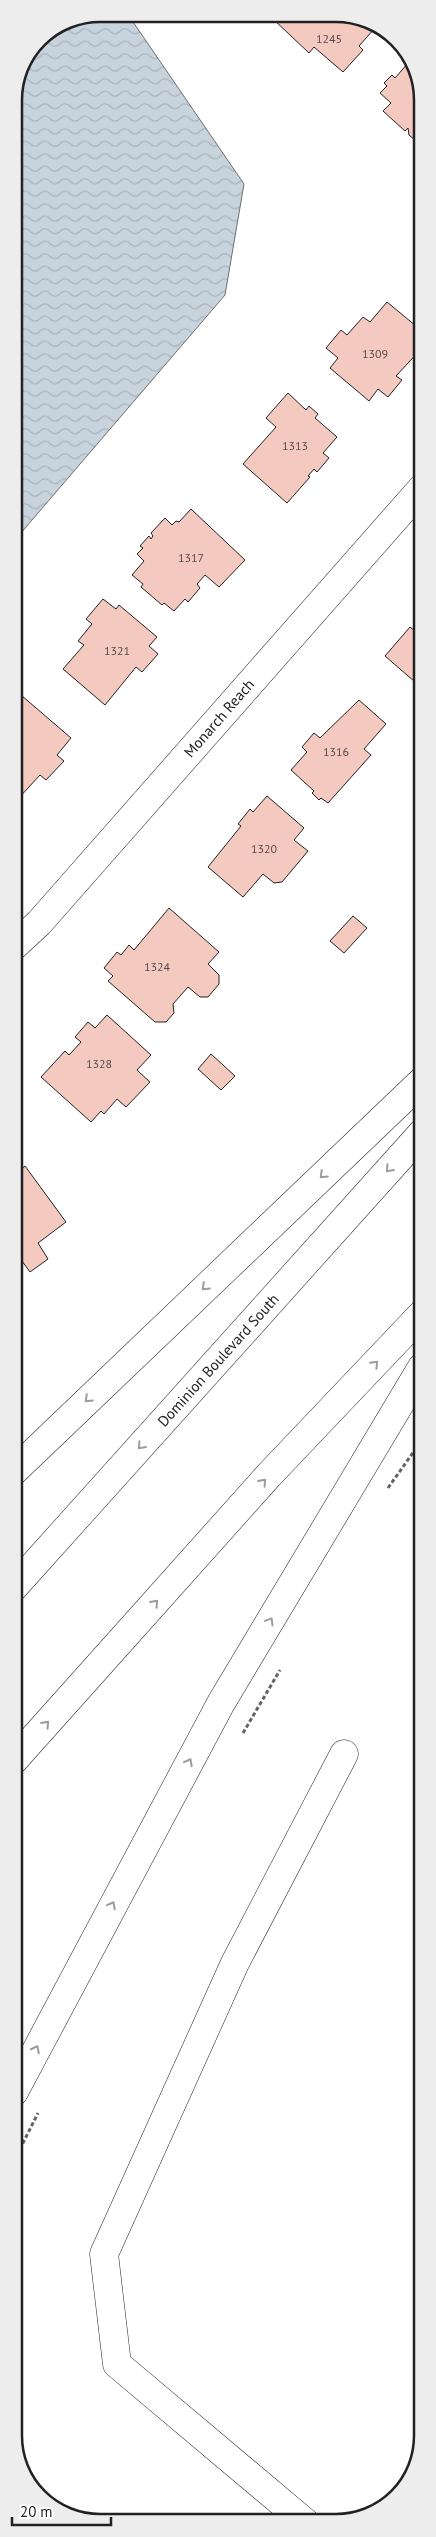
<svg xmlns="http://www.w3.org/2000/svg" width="436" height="2537" font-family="'PT Sans',sans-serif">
  <defs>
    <pattern id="water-waves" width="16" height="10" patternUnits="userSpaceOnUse" patternTransform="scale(1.25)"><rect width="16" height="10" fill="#c7d3dd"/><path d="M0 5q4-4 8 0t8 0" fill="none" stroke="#abb5bd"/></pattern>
  </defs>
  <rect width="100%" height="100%" fill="#fff"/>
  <polygon fill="url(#water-waves)" stroke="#6f6f6f" points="131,19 244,184 225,295 14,541 14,95 39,39 68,20"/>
  <g fill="#f3c9c0" stroke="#222">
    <polygon points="358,17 375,28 359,46 363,50 343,72 314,47 309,53 272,18"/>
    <polygon points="409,62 422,95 422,140 416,141 409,135 408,128 405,131 383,111 391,103 380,93 387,86 384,83 392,75 395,78"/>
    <polygon points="387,302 422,331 422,348 396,376 402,380 388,397 378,389 369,401 330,368 338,358 326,348 341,330 347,335 363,317 370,322"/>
    <polygon points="288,393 306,410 309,406 318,414 315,418 337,437 323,453 329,458 317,472 314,469 308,476 310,477 287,503 243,464 276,427 266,418"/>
    <polygon points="191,509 245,560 219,587 205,575 197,584 200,588 188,602 185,599 174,611 164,603 162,605 141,587 143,584 132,575 144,561 137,554 143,548 140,546 149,536 151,539 153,536 151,533 165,518 172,525 176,521 179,522"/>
    <polygon points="103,599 116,609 119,605 157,637 149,646 158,654 142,672 136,667 105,705 63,669 84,645 78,641 92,624 86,619"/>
    <polygon points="422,623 422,688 385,656 410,627 415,631"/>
    <polygon points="14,689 71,738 57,755 64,761 46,780 40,775 17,800 14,798"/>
    <polygon points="359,700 386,724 364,749 371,755 328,803 321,798 319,800 312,793 314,791 291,770 307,752 302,747 314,733 320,738"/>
    <polygon points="267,796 304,828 294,840 308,851 282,882 274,883 263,874 243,897 208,867 241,826 238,824 250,809 253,812"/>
    <polygon points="169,908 219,952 208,964 219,975 219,984 208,997 200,997 188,987 173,1004 174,1013 166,1022 155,1022 108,981 113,976 104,968 117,952 121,955 129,945 134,950"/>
    <polygon points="353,916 367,928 344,953 330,941"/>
    <polygon points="107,1015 151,1055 137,1070 150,1082 126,1107 117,1099 104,1114 101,1111 91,1122 41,1077 65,1051 69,1055 81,1042 75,1037 88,1022 95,1028"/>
    <polygon points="211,1054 235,1076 221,1090 198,1069"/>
    <polygon points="25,1166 66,1222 38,1243 48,1259 30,1272 19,1257 14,1261 14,1175"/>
  </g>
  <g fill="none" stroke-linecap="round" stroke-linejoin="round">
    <g stroke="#222" stroke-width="29">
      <g id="minor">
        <polyline points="14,946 39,923 422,488"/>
        <polyline points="306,2523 117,2364 104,2254 235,1963 344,1754"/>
      </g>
    </g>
    <g stroke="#222" stroke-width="29">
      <g id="highway">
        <polyline points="14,1471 422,1081"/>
        <polyline points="14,1587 422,1133"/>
        <polyline points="14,1760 269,1475 422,1314"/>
        <polyline points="14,2092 221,1703 422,1367"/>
      </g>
    </g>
    <g stroke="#646464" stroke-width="3" stroke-dasharray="4 2.5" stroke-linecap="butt">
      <polyline points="388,1488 422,1440"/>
      <polyline points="243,1733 280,1670"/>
      <polyline points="14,2161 38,2113"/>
    </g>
    <use href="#minor" stroke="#fff" stroke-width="28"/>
    <use href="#highway" stroke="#fff" stroke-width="28"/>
  </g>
  <defs><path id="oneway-chevron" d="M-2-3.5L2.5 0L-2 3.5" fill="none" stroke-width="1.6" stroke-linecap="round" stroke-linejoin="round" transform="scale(1.25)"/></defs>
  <g stroke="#9c9c9c">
    <use href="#oneway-chevron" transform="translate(389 1169) rotate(132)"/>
    <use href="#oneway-chevron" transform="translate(323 1175) rotate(136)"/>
    <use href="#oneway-chevron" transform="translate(205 1287) rotate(136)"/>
    <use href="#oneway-chevron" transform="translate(375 1364) rotate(-46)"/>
    <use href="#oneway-chevron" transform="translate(88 1399) rotate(136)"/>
    <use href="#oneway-chevron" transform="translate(141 1446) rotate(132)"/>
    <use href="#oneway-chevron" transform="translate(263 1482) rotate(-48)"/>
    <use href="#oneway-chevron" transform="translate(155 1603) rotate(-48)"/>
    <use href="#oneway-chevron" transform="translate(270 1621) rotate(-59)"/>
    <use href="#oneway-chevron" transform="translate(46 1724) rotate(-48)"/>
    <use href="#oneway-chevron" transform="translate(189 1762) rotate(-62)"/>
    <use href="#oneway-chevron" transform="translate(112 1905) rotate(-62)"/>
    <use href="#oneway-chevron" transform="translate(36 2049) rotate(-63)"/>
  </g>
  <g text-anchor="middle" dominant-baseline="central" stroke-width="4" stroke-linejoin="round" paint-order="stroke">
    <g font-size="12" fill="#564c4a">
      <text x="329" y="38">1245</text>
      <text x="375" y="353">1309</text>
      <text x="295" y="445">1313</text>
      <text x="191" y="557">1317</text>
      <text x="117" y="650">1321</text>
      <text x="336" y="751">1316</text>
      <text x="264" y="848">1320</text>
      <text x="157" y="966">1324</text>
      <text x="99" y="1063">1328</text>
    </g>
    <g font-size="15" fill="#222" stroke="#fff">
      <text transform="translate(219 718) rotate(-49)">Monarch Reach</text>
      <text transform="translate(218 1360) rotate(-48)">Dominion Boulevard South</text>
    </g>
  </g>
  <path d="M0 0H436V2537H0ZM100 22H336A78 78 0 0 1 414 100V2436A78 78 0 0 1 336 2514H100A78 78 0 0 1 22 2436V100A78 78 0 0 1 100 22Z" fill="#ededed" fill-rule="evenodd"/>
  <path fill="none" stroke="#222" stroke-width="2.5" d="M100 22H336A78 78 0 0 1 414 100V2436A78 78 0 0 1 336 2514H100A78 78 0 0 1 22 2436V100A78 78 0 0 1 100 22Z"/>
  <path d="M12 2517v8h99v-8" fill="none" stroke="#222222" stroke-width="2.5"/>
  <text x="20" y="2517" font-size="15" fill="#222222" stroke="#ffffff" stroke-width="4" paint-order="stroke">20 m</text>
</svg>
